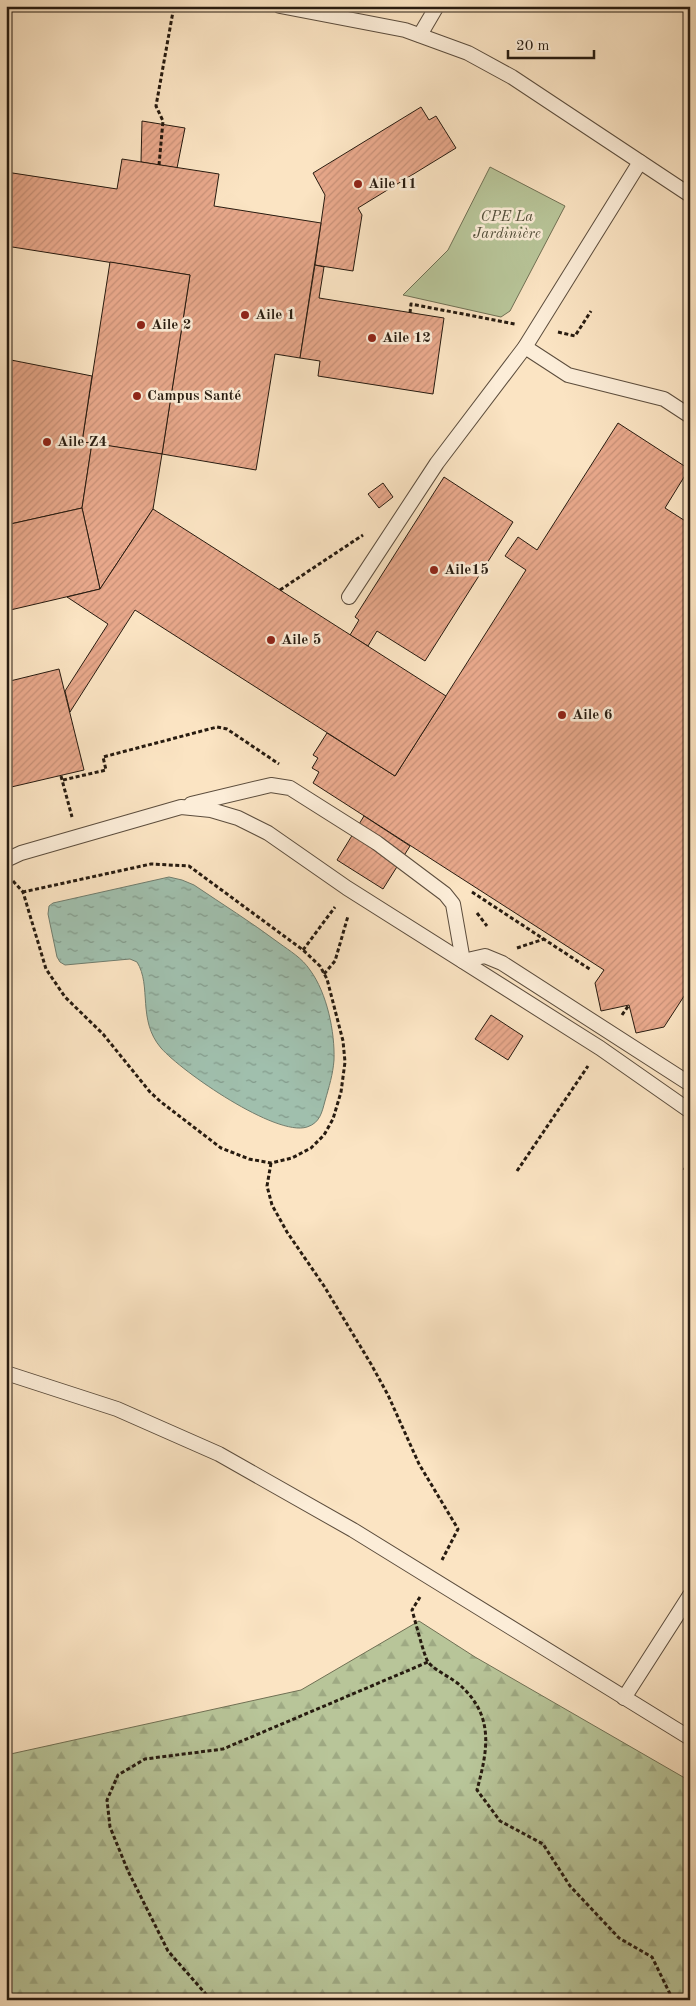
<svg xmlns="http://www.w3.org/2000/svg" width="696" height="2006" font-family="'Old Standard TT',serif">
  <defs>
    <pattern id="forest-firs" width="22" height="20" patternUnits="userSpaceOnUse" patternTransform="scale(1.25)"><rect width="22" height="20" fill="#b8c599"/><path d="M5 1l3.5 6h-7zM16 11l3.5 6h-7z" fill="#9ea983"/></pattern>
    <pattern id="water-ripples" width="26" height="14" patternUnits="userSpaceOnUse" patternTransform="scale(1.25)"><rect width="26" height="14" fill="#a0bfad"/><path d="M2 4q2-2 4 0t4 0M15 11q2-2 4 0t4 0" fill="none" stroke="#829a8b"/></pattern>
    <pattern id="building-hatch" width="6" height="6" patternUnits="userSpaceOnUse" patternTransform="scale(1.25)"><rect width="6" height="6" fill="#e8a88b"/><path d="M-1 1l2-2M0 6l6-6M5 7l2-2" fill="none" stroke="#c79077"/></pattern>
  </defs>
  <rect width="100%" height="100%" fill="#fbe4c3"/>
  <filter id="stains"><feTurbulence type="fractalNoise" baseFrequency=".004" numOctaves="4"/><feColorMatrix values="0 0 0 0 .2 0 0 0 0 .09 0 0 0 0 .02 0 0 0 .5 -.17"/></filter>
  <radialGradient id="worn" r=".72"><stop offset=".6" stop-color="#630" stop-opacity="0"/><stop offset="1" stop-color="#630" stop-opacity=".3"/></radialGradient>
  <polygon fill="url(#forest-firs)" stroke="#707054" points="419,1621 475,1657 690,1781 690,2000 6,2000 6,1755 301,1690"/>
  <polygon fill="#b8c599" stroke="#707054" points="490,167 565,206 510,311 501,317 403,295 448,250"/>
  <path fill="url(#water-ripples)" stroke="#707d6e" d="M169 877 182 880 194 885C222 904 251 922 279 943 290 951 302 958 310 970 327 993 335 1032 334 1060 333 1074 329 1087 325 1101 322 1112 320 1123 307 1127 276 1137 182 1072 161 1048 137 1020 152 986 137 962L130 959 65 965 60 962 57 957 48 914 49 906 53 903Z"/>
  <g fill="url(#building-hatch)" stroke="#271b10">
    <polygon points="421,107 429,120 436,116 456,148 358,208 362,215 353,271 315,265 325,195 313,173"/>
    <polygon points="142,121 185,128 177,168 141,162"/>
    <polygon points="122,159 219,174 214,206 321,223 300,358 275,354 256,470 162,454 190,275 6,246 6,172 117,189"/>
    <polygon points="110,262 190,275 162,454 82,442"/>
    <polygon points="315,265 324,267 319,298 444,318 433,394 318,376 320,361 300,358"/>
    <polygon points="6,359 92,376 82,442 92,443 82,508 6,525"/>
    <polygon points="618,423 689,469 665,508 690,524 690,987 664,1027 636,1033 629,1005 601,1011 595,983 604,970 313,783 319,772 312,768 318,758 313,755 327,733 395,776 526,570 505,556 518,537 537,550"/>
    <polygon points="92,443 162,454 153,509 100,589 82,508"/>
    <polygon points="444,477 513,522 425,661 377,631 368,646 350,635 359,620 355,617"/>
    <polygon points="383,483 393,497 379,508 368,494"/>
    <polygon points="82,508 100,589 6,611 6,525"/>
    <polygon points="153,509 446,696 395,776 135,610 70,712 65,691 108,624 67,597 100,589"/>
    <polygon points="59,669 84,770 7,788 9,797 6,798 6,682"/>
    <polygon points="364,816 410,846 383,889 337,860"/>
    <polygon points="491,1015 523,1036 508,1060 475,1039"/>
  </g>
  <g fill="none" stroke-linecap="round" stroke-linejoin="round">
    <g stroke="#5c4d3d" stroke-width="16">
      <g id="lane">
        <polyline points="280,6 405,30 468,53 512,77 690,195"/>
        <polyline points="420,35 437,6"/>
        <polyline points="525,347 568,375 664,399 690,416"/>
        <polyline points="349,597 437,463 525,347 640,162"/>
        <polyline points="191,804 271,785 290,788 377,843 445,894 453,904 463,961"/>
        <polyline points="6,860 21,853 181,807 211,810 238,818 268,833 347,888 600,1048 690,1111"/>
        <polyline points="463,961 485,956 502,963 690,1084"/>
        <polyline points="6,1373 117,1409 219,1454 353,1530 690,1738"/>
        <polyline points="624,1698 690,1595"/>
      </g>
    </g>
    <g stroke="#271b10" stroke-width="3" stroke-dasharray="4 2.5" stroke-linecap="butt">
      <polyline points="159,165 163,121 156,106 174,6"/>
      <polyline points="410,313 411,304 515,324"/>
      <polyline points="558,332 575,336 591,311"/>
      <polyline points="280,590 363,535"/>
      <polyline points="61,776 72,817"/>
      <polyline points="63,780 106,770 103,757 217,727 227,729 279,764"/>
      <polyline points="13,881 23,892 46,969 65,997 103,1034 150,1092 161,1102 221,1148 249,1159 271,1163 292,1158 311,1148 324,1135 333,1119 341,1092 345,1062 343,1041 327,979 320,966 303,950 189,866 151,864 23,892"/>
      <polyline points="472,892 591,970"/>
      <polyline points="477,913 487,926"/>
      <polyline points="517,948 544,939"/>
      <polyline points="303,950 335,907"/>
      <polyline points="324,974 335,961 348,916"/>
      <polyline points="622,1015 629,1005"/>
      <polyline points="271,1163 267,1186 272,1205 287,1232 324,1286 371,1364 388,1395 419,1464 458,1529 442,1560"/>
      <polyline points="684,1170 690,1161"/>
      <polyline points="517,1171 588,1066"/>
      <path d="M420 1597 412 1610C415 1620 424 1656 428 1662 435 1671 453 1678 462 1687 495 1718 487 1752 477 1790L500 1821 543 1844 570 1886 619 1938 652 1957 673 2000"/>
      <polyline points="211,2000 168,1951 128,1871 110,1827 107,1800 118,1775 145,1759 223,1749 428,1662"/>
    </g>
    <use href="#lane" stroke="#fcedd8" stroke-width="14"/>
  </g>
  <g fill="#8f2418" stroke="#fcedd8" stroke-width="2">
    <circle cx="358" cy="184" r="5"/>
    <circle cx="245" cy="315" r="5"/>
    <circle cx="141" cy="325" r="5"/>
    <circle cx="372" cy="338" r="5"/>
    <circle cx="137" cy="396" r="5"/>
    <circle cx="47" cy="442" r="5"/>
    <circle cx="434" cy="570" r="5"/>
    <circle cx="271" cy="640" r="5"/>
    <circle cx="562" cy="715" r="5"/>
  </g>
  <g text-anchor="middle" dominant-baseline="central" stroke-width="5" stroke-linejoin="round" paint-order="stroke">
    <g font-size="15" font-weight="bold" fill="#271b10" stroke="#fcedd8" text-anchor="start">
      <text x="368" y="184">Aile 11</text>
      <text x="255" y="315">Aile 1</text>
      <text x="151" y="325">Aile 2</text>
      <text x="382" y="338">Aile 12</text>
      <text x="147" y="396">Campus Santé</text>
      <text x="57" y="442">Aile Z4</text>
      <text x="444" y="570">Aile15</text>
      <text x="281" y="640">Aile 5</text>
      <text x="572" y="715">Aile 6</text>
    </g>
    <g font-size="15" font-style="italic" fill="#524e39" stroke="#fcedd8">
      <text x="507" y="217">CPE La<tspan x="507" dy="17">Jardinière</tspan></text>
    </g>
  </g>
  <rect width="696" height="2006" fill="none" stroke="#fbe4c3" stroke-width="25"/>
  <rect x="8" y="8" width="681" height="1991" fill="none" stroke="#271b10" stroke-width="2.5"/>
  <rect x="12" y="12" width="671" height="1981" fill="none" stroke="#271b10"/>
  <path d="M508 50v8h86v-8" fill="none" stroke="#271b10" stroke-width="2.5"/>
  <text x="516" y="50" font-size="15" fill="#271b10" stroke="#fcedd8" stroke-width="4" paint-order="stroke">20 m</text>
  <rect width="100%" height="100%" filter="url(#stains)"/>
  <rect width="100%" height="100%" fill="url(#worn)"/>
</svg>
